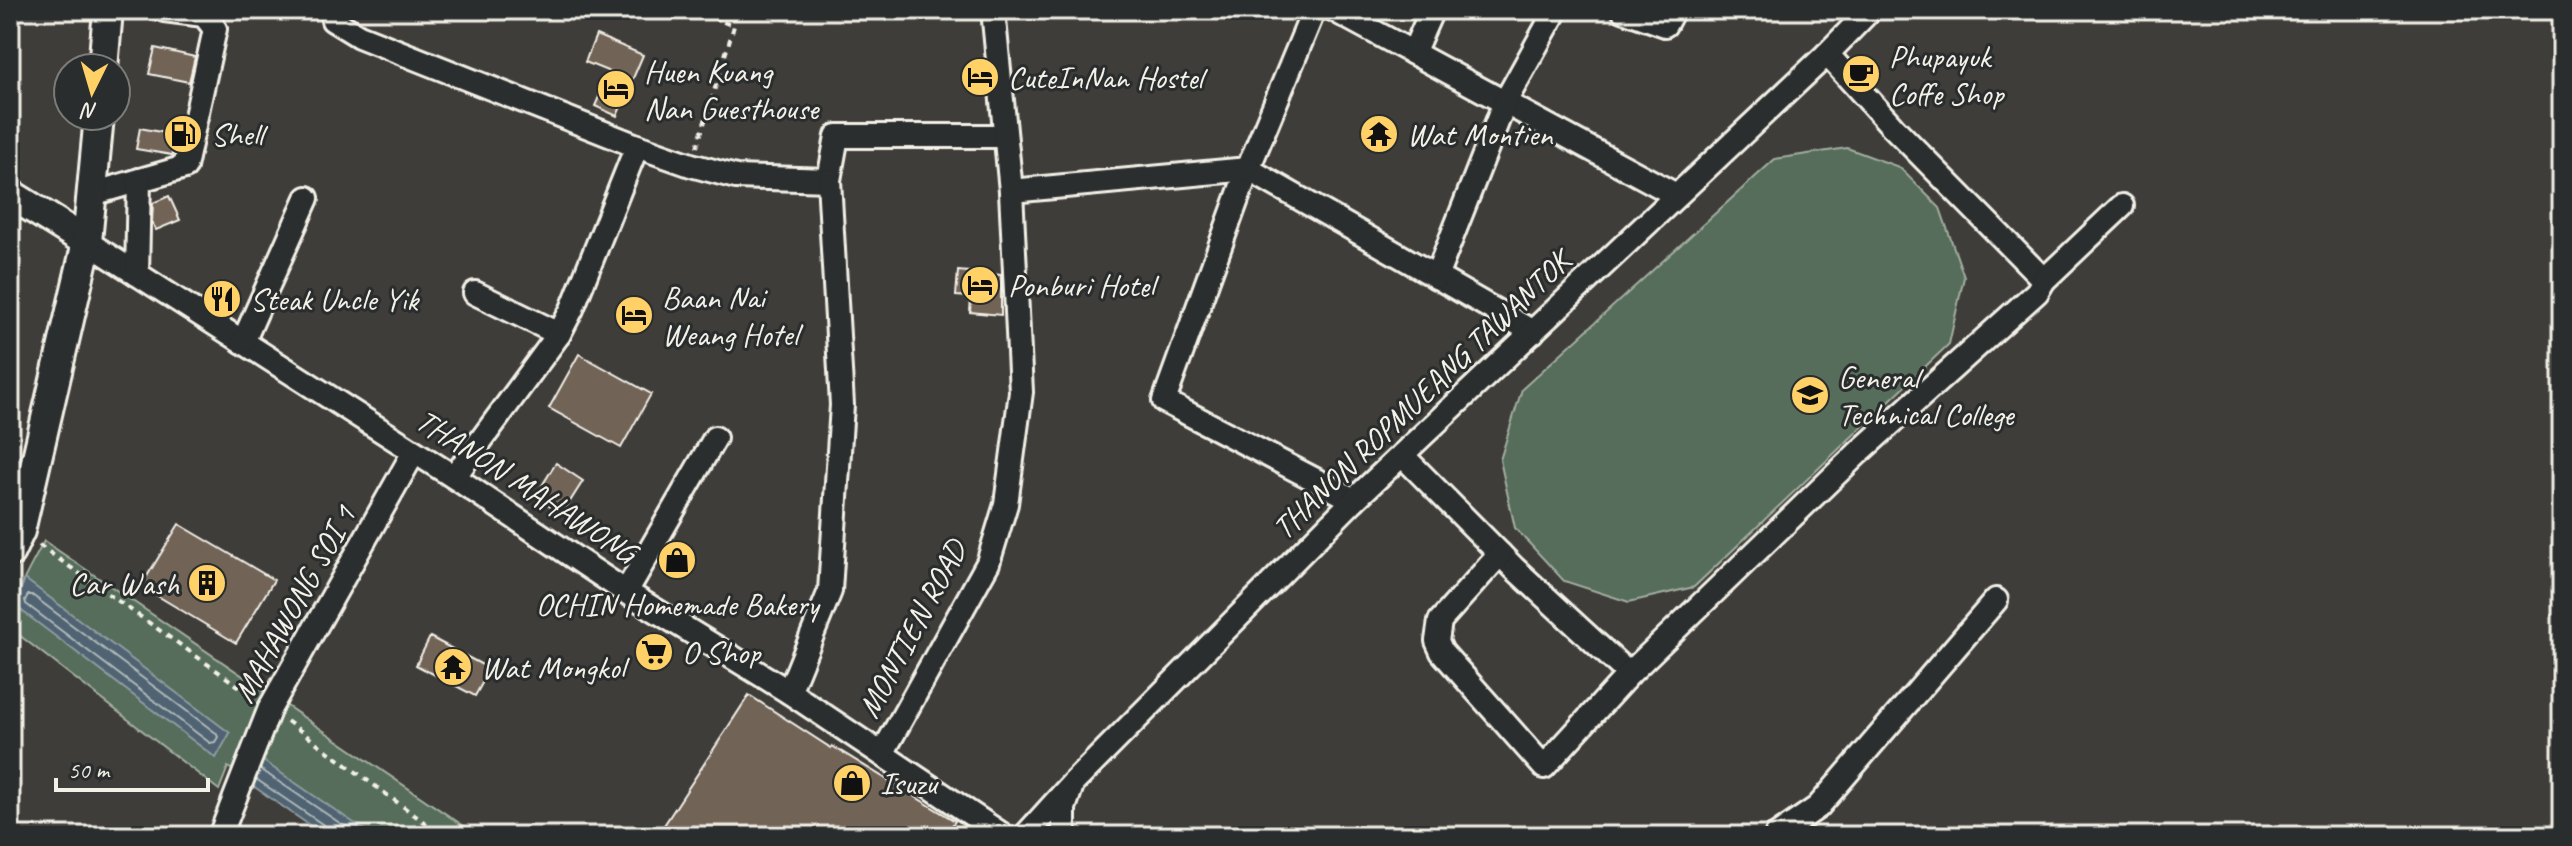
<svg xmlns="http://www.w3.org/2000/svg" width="2572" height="846" font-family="Caveat,sans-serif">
  <rect width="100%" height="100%" fill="#3f3d3a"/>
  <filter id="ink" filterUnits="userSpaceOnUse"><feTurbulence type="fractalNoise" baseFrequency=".0125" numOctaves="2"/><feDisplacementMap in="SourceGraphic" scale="16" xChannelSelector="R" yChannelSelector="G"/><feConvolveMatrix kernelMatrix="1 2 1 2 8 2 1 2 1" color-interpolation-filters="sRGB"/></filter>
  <g filter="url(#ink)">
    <g fill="#556d5a" stroke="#a4afa1" stroke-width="2">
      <polygon points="1847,148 1899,167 1940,208 1964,277 1949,344 1694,587 1629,602 1564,581 1515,528 1500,460 1522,389 1775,159"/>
      <path d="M44 541 477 835 480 836H330L228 767 219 790 10 628C10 598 31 567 44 541Z"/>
    </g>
    <g fill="#4f6473" stroke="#919ca2" stroke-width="2">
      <polygon points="25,579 230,733 216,758 14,605"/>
      <polygon points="256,756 373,836 325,836 243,779"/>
    </g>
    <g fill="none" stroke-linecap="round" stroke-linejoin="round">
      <g stroke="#b2b9b9" stroke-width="2">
        <polygon points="28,595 32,595 216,733 218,737 215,742 210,743 26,604 25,600"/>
        <polyline points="260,769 359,836"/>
        <polyline points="256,779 325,826 329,836"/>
      </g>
    </g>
    <g fill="#716357" stroke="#f4f1e8" stroke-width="2">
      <polygon points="596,35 643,55 617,116 595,106 610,72 585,62"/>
      <polygon points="155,48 195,57 189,82 149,74"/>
      <polygon points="140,128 176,135 172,155 136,149"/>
      <polygon points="169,196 180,220 156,230 152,222 153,203"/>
      <polygon points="958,271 1001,275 1001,315 970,312 971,297 956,296"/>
      <polygon points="579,354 651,394 621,448 549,408"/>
      <polygon points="556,463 583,481 562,514 535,497"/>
      <polygon points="179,524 274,580 236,643 141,586"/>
      <polygon points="430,637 490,669 475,696 416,665"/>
      <polygon points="749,695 831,748 832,746 955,821 945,836 657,836"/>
    </g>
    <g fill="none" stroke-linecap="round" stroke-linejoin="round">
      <g stroke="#f4f1e8" stroke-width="28">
        <g id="minor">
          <polyline points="332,10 333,20 359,36 637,146 691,165 736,177 829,180 837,136 1005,136"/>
          <polyline points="1314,10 1248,169 1164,401 1354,500"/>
          <polyline points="1334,10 1676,195"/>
          <polyline points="1623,10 1665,25 1673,10"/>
          <polyline points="1413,53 1432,10"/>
          <polyline points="1827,54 1893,127 2044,280"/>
          <polyline points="1011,191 1248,169 1533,332"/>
          <polyline points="92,194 185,167 215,29 204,15 164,10"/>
          <polyline points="87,242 454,477 626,592 789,692 1004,836"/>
          <polyline points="137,274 139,180"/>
          <polyline points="1436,277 1505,102 1556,10"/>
          <polyline points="475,293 559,334"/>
          <polyline points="243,342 307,198"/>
          <polyline points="1402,455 1514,568 1629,674"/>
          <polyline points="454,477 559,334 572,309 637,146"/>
          <polyline points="1500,554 1440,621 1437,641 1442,652 1544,767 1629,674 1858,453 2037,292 2044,280 2122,206"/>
          <polyline points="626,592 715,438"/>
          <polyline points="789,692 830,591 842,405 829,180"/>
          <polyline points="882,754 988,563 1006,504 1021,392 1011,191 993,10"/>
          <polyline points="220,836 270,708 414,452"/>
          <polyline points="1025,836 1073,783 1354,500 1827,54 1870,10"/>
          <polyline points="1064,836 1064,808 1071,788"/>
          <polyline points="1776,836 1818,807 1996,600"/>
        </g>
      </g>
      <g stroke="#f4f1e8" stroke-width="34">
        <g id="major">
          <polyline points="103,68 108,10"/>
          <polyline points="10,194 87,242"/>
          <polyline points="10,552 20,531 87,242 99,116"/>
        </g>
      </g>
      <g stroke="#f4f1e8" stroke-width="4" stroke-dasharray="6 6" stroke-linecap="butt">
        <polyline points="693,10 718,20"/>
        <polyline points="697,147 734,26 718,20 721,10"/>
        <polyline points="39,545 254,697"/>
        <polyline points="287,721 443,836"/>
      </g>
      <use href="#minor" stroke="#2a2d2e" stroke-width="22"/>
      <use href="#major" stroke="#2a2d2e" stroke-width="28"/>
    </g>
  </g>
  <defs>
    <g id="cafe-disc" transform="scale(2)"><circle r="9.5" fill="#ffd166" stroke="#2a2d2e"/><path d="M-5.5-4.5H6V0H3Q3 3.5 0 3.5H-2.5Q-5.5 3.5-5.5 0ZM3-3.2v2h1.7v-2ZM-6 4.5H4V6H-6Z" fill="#111"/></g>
    <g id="hotel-disc" transform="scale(2)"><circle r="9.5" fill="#ffd166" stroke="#2a2d2e"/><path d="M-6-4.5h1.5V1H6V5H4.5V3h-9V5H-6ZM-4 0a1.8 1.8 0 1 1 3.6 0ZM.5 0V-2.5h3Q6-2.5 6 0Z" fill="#111"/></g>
    <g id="fuel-disc" transform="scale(2)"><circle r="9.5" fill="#ffd166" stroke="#2a2d2e"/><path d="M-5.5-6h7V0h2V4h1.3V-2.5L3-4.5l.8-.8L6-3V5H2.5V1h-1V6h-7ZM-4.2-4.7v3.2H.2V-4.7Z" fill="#111"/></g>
    <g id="temple-disc" transform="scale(2)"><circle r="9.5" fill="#ffd166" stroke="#2a2d2e"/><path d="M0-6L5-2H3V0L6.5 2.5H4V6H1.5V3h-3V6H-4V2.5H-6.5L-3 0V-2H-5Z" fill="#111"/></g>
    <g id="restaurant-disc" transform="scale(2)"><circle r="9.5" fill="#ffd166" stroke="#2a2d2e"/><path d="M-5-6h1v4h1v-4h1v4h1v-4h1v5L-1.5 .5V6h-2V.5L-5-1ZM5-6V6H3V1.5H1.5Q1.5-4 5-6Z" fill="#111"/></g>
    <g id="university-disc" transform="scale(2)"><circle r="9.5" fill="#ffd166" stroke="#2a2d2e"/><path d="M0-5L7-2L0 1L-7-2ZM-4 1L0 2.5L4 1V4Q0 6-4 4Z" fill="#111"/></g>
    <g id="shop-disc" transform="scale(2)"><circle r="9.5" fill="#ffd166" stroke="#2a2d2e"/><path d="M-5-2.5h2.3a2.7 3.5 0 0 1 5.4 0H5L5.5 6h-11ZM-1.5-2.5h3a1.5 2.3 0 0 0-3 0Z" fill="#111"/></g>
    <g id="building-disc" transform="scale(2)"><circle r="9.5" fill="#ffd166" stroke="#2a2d2e"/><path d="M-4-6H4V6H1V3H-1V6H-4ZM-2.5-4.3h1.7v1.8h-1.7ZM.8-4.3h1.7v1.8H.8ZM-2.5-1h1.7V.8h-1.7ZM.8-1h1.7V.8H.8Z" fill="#111"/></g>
    <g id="supermarket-disc" transform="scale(2)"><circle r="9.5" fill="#ffd166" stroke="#2a2d2e"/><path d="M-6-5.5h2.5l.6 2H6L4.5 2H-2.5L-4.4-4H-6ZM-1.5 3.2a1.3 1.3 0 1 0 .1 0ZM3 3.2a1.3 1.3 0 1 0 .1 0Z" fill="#111"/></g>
  </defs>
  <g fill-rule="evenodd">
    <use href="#cafe-disc" x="1861" y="74"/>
    <use href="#hotel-disc" x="980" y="77"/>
    <use href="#hotel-disc" x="616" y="89"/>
    <use href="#fuel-disc" x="183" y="134"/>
    <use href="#temple-disc" x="1379" y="134"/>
    <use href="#hotel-disc" x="980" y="285"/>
    <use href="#restaurant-disc" x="222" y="299"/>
    <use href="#hotel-disc" x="634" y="315"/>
    <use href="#university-disc" x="1810" y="395"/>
    <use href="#shop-disc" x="677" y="560"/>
    <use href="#building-disc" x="207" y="583"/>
    <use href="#supermarket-disc" x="654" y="652"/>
    <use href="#temple-disc" x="453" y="667"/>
    <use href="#shop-disc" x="852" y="783"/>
  </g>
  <g text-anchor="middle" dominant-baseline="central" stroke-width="6" stroke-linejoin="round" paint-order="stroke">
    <g font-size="32" fill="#f4f1e8" stroke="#2a2d2e" text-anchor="start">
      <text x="1889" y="56">Phupayuk<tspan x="1889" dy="37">Coffe Shop</tspan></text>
      <text x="644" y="71">Huen Kuang<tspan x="644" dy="37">Nan Guesthouse</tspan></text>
      <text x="1008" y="77">CuteInNan Hostel</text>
      <text x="211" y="134">Shell</text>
      <text x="1407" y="134">Wat Montien</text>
      <text x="1008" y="285">Ponburi Hotel</text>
      <text x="662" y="297">Baan Nai<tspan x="662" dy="37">Weang Hotel</tspan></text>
      <text x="250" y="299">Steak Uncle Yik</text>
      <text x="1838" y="377">General<tspan x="1838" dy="37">Technical College</tspan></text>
      <text x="179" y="583" text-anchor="end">Car Wash</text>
      <text x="677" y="604" text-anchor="middle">OCHIN Homemade Bakery</text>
      <text x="682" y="652">O Shop</text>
      <text x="481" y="667">Wat Mongkol</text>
      <text x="880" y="783">Isuzu</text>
    </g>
    <g font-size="32" fill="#f4f1e8" stroke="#2a2d2e">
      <text transform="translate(1421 395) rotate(-44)">THANON ROPMUEANG TAWANTOK</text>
      <text transform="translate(526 486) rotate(33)">THANON MAHAWONG</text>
      <text transform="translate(294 604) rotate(-61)">MAHAWONG SOI 1</text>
      <text transform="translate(912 629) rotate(-62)">MONTIEN ROAD</text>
    </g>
  </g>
  <rect width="2572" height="846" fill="none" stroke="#2a2d2e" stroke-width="40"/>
  <rect x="20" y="20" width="2532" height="806" fill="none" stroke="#f4f1e8" stroke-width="3" filter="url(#ink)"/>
  <g transform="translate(92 92) rotate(185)"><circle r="38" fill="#2a2d2e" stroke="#7b7b78" stroke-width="2"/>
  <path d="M0-6L14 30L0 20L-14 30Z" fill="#ffd166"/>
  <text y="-12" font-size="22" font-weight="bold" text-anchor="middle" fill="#f4f1e8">N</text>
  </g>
  <path d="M56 778v12h152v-12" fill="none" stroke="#f4f1e8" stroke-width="4"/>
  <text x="68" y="778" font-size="24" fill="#f4f1e8" stroke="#2a2d2e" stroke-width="6" paint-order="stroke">50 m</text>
</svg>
